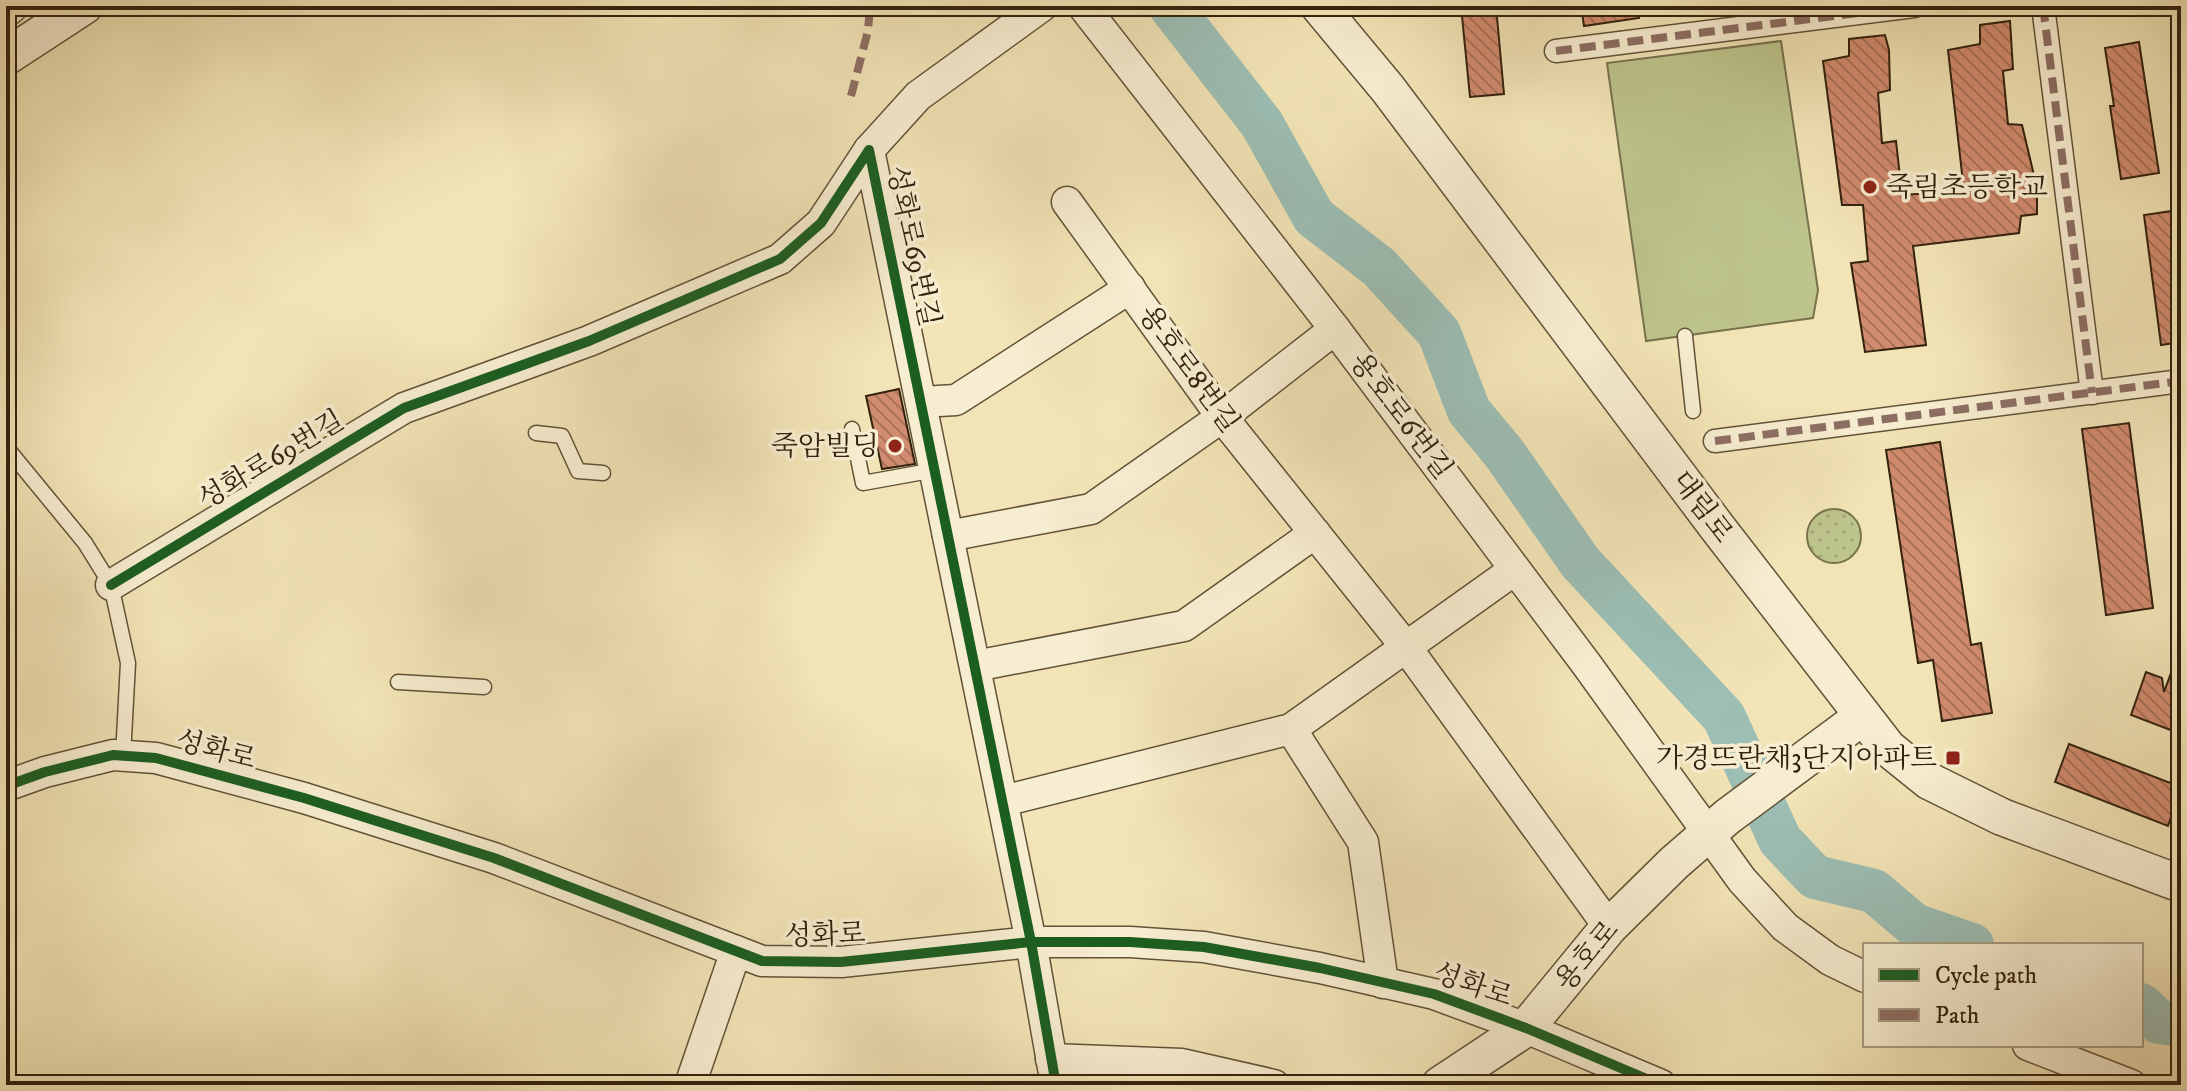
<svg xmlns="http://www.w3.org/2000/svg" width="2187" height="1091" font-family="'IM FELL DW Pica','Noto Serif KR',serif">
  <defs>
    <pattern id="grass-dots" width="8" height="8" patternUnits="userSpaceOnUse" patternTransform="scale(2)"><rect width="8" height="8" fill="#bdc48c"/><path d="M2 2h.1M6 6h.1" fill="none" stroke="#a3a878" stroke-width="1.8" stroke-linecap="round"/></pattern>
    <pattern id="building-back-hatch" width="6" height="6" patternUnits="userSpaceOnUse" patternTransform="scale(2)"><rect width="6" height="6" fill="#d18b6e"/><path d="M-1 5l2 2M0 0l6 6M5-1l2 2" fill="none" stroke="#aa7159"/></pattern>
  </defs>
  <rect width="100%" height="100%" fill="#f2e4b6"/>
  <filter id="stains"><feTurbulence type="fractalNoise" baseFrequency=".0025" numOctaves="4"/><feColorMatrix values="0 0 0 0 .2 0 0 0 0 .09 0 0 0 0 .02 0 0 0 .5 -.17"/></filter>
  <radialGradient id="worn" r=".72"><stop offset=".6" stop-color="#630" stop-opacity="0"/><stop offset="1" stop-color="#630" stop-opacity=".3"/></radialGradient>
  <circle fill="url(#grass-dots)" stroke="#78734d" stroke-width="2" cx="1834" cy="536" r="27"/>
  <polygon fill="#bdc48c" stroke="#78734d" stroke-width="2" points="1781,41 1818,290 1813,318 1646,341 1607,63"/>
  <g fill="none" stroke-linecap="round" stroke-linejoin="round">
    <g stroke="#9cbeb4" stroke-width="44">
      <polyline points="1170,6 1262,124 1314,217 1379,267 1439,333 1469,411 1504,453 1580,562 1724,717 1780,840 1815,877 1874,891 1914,925 1972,945"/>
      <polyline points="2141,1005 2159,1022 2181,1025"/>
    </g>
  </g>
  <g fill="url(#building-back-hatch)" stroke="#32220e" stroke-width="2">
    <polygon points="1461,6 1496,6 1504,94 1470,97"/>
    <polygon points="1581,6 1638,6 1639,18 1584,26"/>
    <polygon points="2010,21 2013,69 2003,71 2008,124 2022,125 2037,188 2037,214 2021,216 2019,233 1913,246 1926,345 1865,352 1851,263 1868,261 1863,205 1842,205 1823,61 1849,56 1849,39 1885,35 1889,50 1890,90 1878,93 1882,143 1896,141 1902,195 1964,191 1948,50 1980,44 1980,25"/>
    <polygon points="2139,42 2159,173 2121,179 2110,106 2114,106 2105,48"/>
    <polygon points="2179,210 2181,227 2181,342 2161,345 2144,215"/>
    <polygon points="899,389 915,464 882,469 866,396"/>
    <polygon points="2129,423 2153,608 2106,615 2082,429"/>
    <polygon points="1940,442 1971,645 1981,643 1992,713 1942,721 1933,660 1918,663 1886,450"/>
    <polygon points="2179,651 2181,652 2181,734 2131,715 2146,672 2162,678 2164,692"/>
    <polygon points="2069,744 2181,787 2168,826 2055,782"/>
  </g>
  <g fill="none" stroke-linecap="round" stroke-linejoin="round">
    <g stroke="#625238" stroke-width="17">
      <g id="service">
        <polyline points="1685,336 1693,411"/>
        <polyline points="852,429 863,483 935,470"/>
        <polyline points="536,433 562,436 578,471 603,473"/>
        <polyline points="6,447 85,543 111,585 128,663 123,756"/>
        <polyline points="398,682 484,687"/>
      </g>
    </g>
    <g stroke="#625238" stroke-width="25">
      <g id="pedestrian">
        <polyline points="2043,6 2092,393"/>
        <polyline points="1556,51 1914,6"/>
        <polyline points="1715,441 2181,381"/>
      </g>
    </g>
    <g stroke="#625238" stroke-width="33">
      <g id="minor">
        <polyline points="1083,6 1335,329 1587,665 1742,880 1785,927 1830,960 1865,977"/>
        <polyline points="869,150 918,96 1042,6"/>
        <polyline points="1067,202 1222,417 1406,647 1609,927"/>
        <polyline points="921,402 956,400 1130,288"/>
        <polyline points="948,536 1091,509 1222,417 1335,329"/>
        <polyline points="111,585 404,408 589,341 780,259 821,223 869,150 1031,942 1056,1085"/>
        <polyline points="975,666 1184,626 1315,533"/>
        <polyline points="1291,729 1363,842 1383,983"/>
        <polyline points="6,786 45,772 113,755 156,758 304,798 494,858 762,961 841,962 1031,942 1130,942 1204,947 1320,968 1434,994 1526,1028 1661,1085"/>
        <polyline points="1003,801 1291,729 1510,573"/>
        <polyline points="2028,1045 2131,1085"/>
        <polyline points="1051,1059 1182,1064 1274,1085"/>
        <polyline points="690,1085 736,951"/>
      </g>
    </g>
    <g stroke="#625238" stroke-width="39">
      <g id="tertiary">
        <polyline points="1319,6 1388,89 1717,527 1888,748 1929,781 2002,817 2181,884"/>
        <polyline points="6,8 9,6"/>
        <polyline points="6,57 84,6"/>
        <polyline points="1440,1085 1526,1028 1609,927 1674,863 1727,817 1862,717"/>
      </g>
    </g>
    <use href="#service" stroke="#f7edd0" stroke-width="14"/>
    <use href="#pedestrian" stroke="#f7edd0" stroke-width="22"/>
    <use href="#minor" stroke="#f7edd0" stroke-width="30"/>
    <use href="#tertiary" stroke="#f7edd0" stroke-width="36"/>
    <g stroke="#8d6e63" stroke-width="8" stroke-dasharray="16 8" stroke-linecap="butt">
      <polyline points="2043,6 2092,393"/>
      <polyline points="1556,51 1914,6"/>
      <polyline points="851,96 868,31 870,6"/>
      <polyline points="1715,441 2181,381"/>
    </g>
    <g stroke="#f7edd0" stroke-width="15">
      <g id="cycleway">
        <polyline points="111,585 404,408 589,341 780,259 821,223 869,150 1031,942 1056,1085"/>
        <polyline points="6,786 45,772 113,755 156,758 304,798 494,858 762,961 841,962 1031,942 1130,942 1204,947 1320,968 1434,994 1526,1028 1661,1085"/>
      </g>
    </g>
    <use href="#cycleway" stroke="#1b5e20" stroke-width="10"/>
  </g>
  <g fill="#8f2418" stroke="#f7edd0" stroke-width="3">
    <circle cx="1870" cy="187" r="8"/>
    <circle cx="895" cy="446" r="8"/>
    <rect x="1945" y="750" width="16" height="16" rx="4"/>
  </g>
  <g text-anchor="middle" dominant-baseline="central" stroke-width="7" stroke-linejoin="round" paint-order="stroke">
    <g font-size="28" fill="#32220e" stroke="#f7edd0" text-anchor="end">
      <text x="1886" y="187" text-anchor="start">죽림초등학교</text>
      <text x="879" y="446">죽암빌딩</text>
      <text x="1937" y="758">가경뜨란채3단지아파트</text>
    </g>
    <g font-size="28" fill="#32220e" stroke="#f7edd0">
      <text transform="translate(913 246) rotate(78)">성화로69번길</text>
      <text transform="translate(1189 369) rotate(54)">용호로8번길</text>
      <text transform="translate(1401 416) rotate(53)">용호로6번길</text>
      <text transform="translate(271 460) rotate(-31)">성화로69번길</text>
      <text transform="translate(1702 507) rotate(53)">대림로</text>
      <text transform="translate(216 750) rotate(15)">성화로</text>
      <text transform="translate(825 935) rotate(-2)">성화로</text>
      <text transform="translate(1587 956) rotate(-50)">용호로</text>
      <text transform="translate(1473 985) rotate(19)">성화로</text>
    </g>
  </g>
  <rect width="2187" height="1091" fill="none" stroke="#f2e4b6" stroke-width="32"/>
  <rect x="8" y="8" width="2171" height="1075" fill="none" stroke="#32220e" stroke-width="4"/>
  <rect x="16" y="16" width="2155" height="1059" fill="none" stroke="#32220e" stroke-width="2"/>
  <rect x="1863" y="943" width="280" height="104" fill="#f7edd0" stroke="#a89c82" stroke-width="2"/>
  <rect x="1879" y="969" width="40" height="12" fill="#1b5e20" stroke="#a89c82" stroke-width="2"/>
  <text x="1935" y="983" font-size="24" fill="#32220e">Cycle path</text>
  <rect x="1879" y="1009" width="40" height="12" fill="#8d6e63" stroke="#a89c82" stroke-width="2"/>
  <text x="1935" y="1023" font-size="24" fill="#32220e">Path</text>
  <rect width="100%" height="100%" filter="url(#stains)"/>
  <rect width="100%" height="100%" fill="url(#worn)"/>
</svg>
